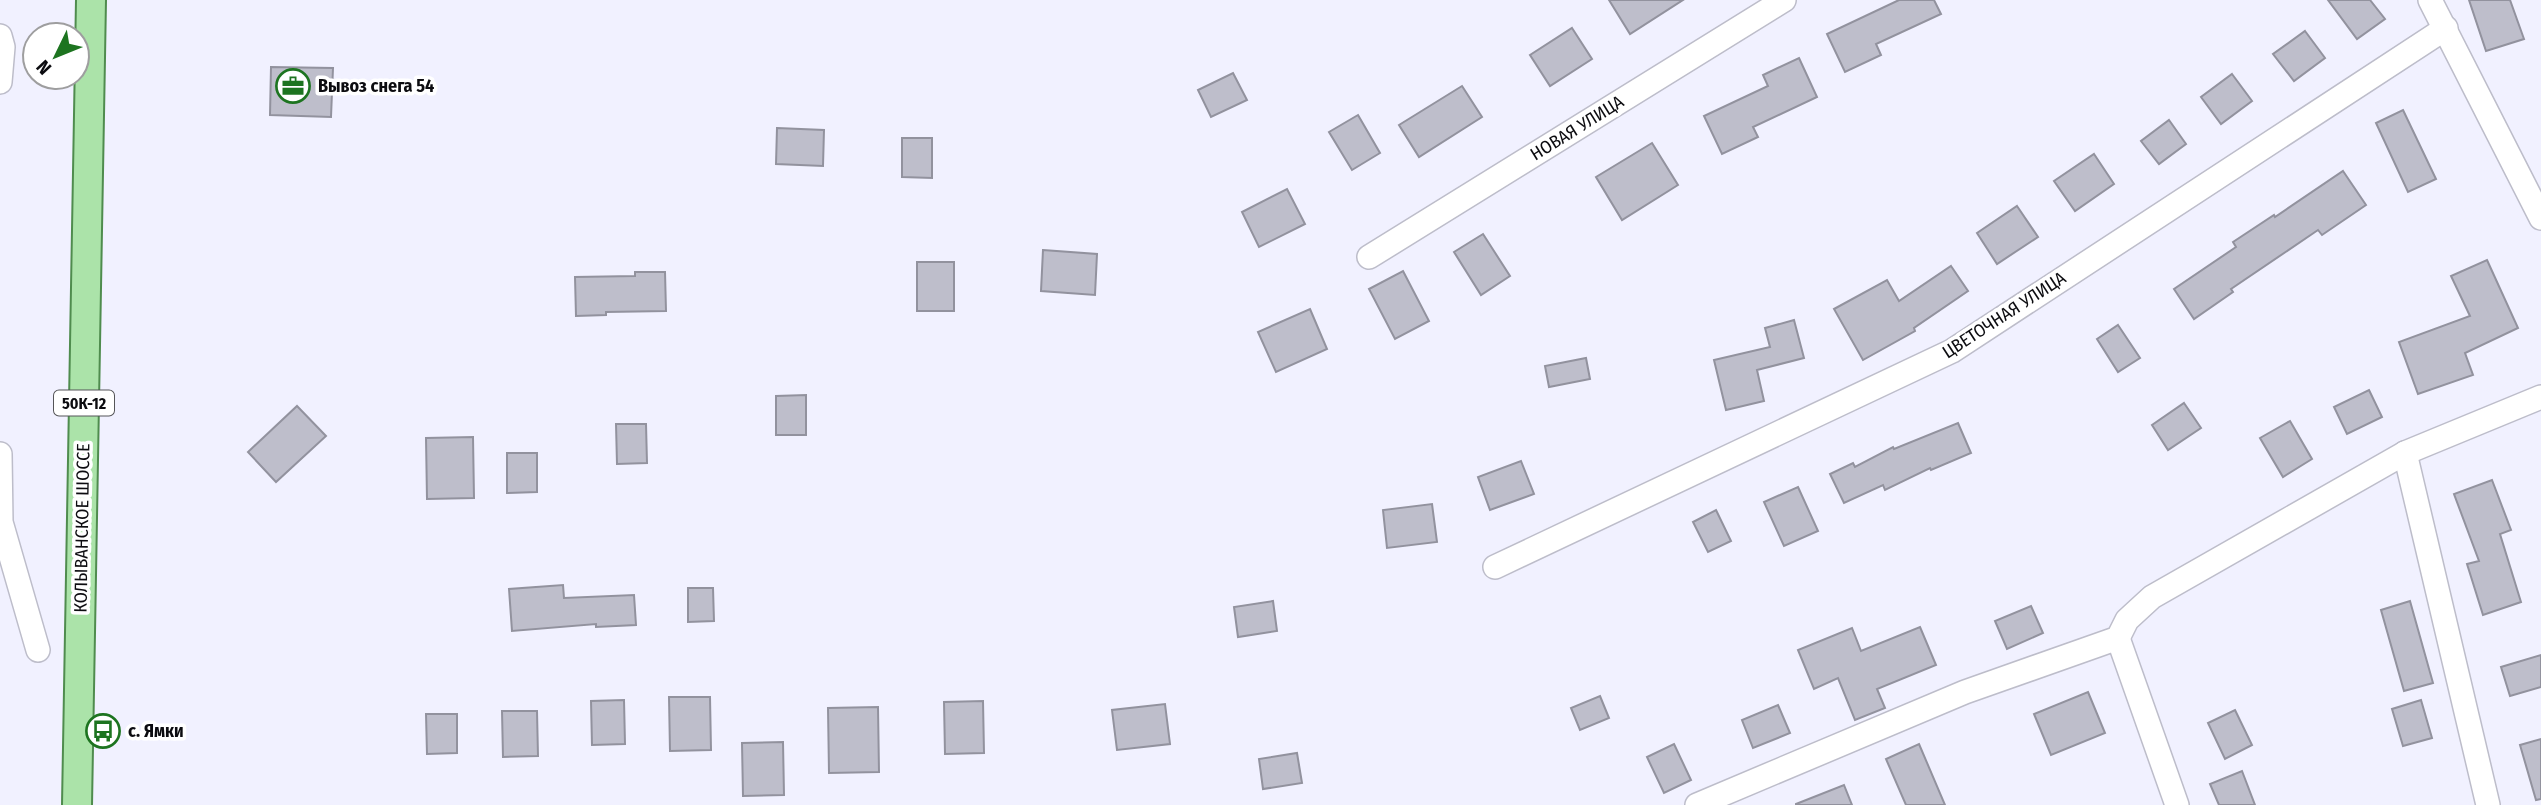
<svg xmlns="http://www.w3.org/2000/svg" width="2541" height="805" font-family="'Fira Sans Condensed',sans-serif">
  <rect width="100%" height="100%" fill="#f1f1ff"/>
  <g fill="#bebecb" stroke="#92929e" stroke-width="2">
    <polygon points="1609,0 1683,0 1630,34"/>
    <polygon points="1899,0 1934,0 1941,14 1876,44 1881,55 1845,72 1827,34"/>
    <polygon points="2328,0 2370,0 2385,19 2357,39"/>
    <polygon points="2469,0 2510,0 2524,39 2486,51"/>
    <polygon points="1572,28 1592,59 1550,86 1530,55"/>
    <polygon points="2305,31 2325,58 2294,81 2273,54"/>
    <polygon points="1799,58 1817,97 1753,127 1758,137 1722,154 1704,116 1768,86 1763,75"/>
    <polygon points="271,67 333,68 331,117 270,115"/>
    <polygon points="1233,73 1247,100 1211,117 1198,90"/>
    <polygon points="2232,74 2252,101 2221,124 2201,97"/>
    <polygon points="1462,86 1482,117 1419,157 1399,125"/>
    <polygon points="2403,110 2436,179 2408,192 2376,123"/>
    <polygon points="1358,115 1380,153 1352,170 1329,132"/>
    <polygon points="2169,120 2186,144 2159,164 2141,141"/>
    <polygon points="777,128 824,130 823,166 776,164"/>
    <polygon points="902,138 932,138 932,178 902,177"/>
    <polygon points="1652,143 1678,185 1622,220 1596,177"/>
    <polygon points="2094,154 2114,184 2075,211 2054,181"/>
    <polygon points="2343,171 2366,205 2322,235 2318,230 2231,289 2233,292 2194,319 2174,289 2236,247 2233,242 2274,215 2275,217"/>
    <polygon points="1287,189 1305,224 1259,247 1242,212"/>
    <polygon points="2017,206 2038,237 1997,264 1977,233"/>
    <polygon points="1483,234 1510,276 1481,295 1454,252"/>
    <polygon points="1043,250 1097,254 1095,295 1041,291"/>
    <polygon points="2487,260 2518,328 2465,353 2473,375 2418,394 2399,342 2470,316 2451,276"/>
    <rect x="917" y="262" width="37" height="49"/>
    <polygon points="1951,266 1968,291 1914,328 1915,331 1863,360 1834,309 1887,280 1899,301"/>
    <polygon points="1403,271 1429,321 1395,339 1369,289"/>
    <polygon points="635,272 665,272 666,311 606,312 606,315 576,316 575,277 635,276"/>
    <polygon points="1310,309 1327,349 1276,372 1258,332"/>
    <polygon points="1794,320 1804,358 1757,370 1764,401 1726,410 1714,360 1770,347 1765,328"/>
    <polygon points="2118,325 2140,358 2118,372 2097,339"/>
    <polygon points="1586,358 1590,379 1549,387 1545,366"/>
    <polygon points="2369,390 2382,417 2347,434 2334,407"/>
    <polygon points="806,395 806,435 776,435 776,396"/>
    <polygon points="2184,403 2201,428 2168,450 2152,425"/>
    <polygon points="297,406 326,436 276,482 248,452"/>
    <polygon points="2290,421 2312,459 2283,477 2260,438"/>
    <polygon points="1958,423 1971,453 1931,470 1930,468 1885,490 1883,485 1844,503 1830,474 1853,463 1855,467 1893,447 1894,449"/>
    <polygon points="616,424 646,424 647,463 617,464"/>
    <polygon points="473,437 474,498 427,499 426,438"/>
    <polygon points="507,453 537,453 537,492 507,493"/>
    <polygon points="1521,461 1534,494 1490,510 1478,477"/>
    <polygon points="2492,480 2511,530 2500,534 2521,602 2483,615 2467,564 2479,561 2454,494"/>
    <polygon points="1798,487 1818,531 1784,546 1764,502"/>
    <polygon points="1432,504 1437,542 1387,548 1383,510"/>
    <polygon points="1716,510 1731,541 1708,552 1693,522"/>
    <polygon points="563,585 564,598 634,595 636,625 596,627 596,624 512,631 509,589"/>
    <polygon points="688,588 713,588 714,621 688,622"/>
    <polygon points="1273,601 1277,631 1238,637 1234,607"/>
    <polygon points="2410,601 2433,683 2404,691 2381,610"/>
    <polygon points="2031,606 2043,633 2007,649 1995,621"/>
    <polygon points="1920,627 1936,665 1877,689 1885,708 1855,720 1838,678 1814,689 1798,650 1852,628 1861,651"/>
    <polygon points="2541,655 2541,687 2510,696 2501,667"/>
    <polygon points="2088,692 2105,733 2051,755 2034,714"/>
    <polygon points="1600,696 1609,718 1580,730 1571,708"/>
    <polygon points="669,697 710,697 711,750 670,751"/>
    <polygon points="624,700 625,744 592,745 591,701"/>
    <polygon points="2421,700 2432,738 2403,746 2392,709"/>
    <polygon points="983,701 984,753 945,754 944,702"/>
    <polygon points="1165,704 1170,744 1117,750 1112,710"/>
    <polygon points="1778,705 1790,733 1753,748 1742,720"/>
    <polygon points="878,707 879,772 829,773 828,708"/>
    <polygon points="2235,710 2252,745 2225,759 2208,723"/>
    <polygon points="502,711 537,711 538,756 503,757"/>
    <polygon points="426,714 457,714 457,753 427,754"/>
    <polygon points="2541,739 2541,799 2536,800 2520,745"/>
    <polygon points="783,742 784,795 743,796 742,743"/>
    <polygon points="1674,744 1691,780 1664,793 1647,757"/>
    <polygon points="1919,744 1945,805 1906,805 1886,759"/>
    <polygon points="1297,753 1302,783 1263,789 1259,759"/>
    <polygon points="2242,771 2255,805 2219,805 2210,784"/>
    <polygon points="1844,785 1852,805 1796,805 1796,804"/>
  </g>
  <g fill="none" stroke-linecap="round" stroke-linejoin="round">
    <g stroke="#bdbdca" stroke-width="26">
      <g id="minor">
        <polyline points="2430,0 2541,218"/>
        <polyline points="0,36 3,47 0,82"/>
        <polyline points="1369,257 1784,0"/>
        <polyline points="2405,453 2488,805"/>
        <polyline points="0,454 1,522 38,650"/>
        <polyline points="1495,567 1952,351 2446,28"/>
        <polyline points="2118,638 2177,805"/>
        <polyline points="1697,805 1965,692 2118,638 2127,620 2152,597 2405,453 2541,397"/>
      </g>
    </g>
    <g stroke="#4f8c4e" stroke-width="32">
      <polyline id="major" points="77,805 91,0"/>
    </g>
    <use href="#minor" stroke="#fff" stroke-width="23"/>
    <use href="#major" stroke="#abe3a9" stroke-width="28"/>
  </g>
  <defs>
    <g id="office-ring" transform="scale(1.75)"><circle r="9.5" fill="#fff" stroke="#1d7420" stroke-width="1.5"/><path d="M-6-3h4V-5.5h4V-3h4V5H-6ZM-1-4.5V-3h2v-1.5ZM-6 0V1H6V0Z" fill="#1d7420"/></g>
    <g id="bus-ring" transform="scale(1.75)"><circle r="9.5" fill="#fff" stroke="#1d7420" stroke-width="1.5"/><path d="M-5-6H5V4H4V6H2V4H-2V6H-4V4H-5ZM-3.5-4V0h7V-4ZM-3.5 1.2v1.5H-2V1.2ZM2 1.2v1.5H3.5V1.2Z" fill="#1d7420"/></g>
  </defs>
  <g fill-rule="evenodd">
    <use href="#office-ring" x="293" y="86"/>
    <use href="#bus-ring" x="103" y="731"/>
  </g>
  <g text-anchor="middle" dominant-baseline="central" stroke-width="7" stroke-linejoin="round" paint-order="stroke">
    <rect fill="#fff" stroke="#555558" stroke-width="2" x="54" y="390.5" width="60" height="25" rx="5"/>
    <g font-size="16" font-weight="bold" fill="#0c0c10">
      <text x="84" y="403">50К-12</text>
    </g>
    <g font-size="18" font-weight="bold" fill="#0c0c10" stroke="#fff" text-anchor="start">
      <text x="318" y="86">Вывоз снега 54</text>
      <text x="128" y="731">с. Ямки</text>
    </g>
    <g font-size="18" fill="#0c0c10" stroke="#fff">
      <text transform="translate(1577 128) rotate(-32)">НОВАЯ УЛИЦА</text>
      <text transform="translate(2004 315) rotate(-33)">ЦВЕТОЧНАЯ УЛИЦА</text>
      <text transform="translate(82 528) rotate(-89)">КОЛЫВАНСКОЕ ШОССЕ</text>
    </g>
  </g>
  <g transform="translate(56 56) rotate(227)"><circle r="33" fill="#ffffff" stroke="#9e9e9f" stroke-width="2"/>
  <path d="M0-5L12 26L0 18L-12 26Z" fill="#1d7420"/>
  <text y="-10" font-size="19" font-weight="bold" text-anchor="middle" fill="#0c0c10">N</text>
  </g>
</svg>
